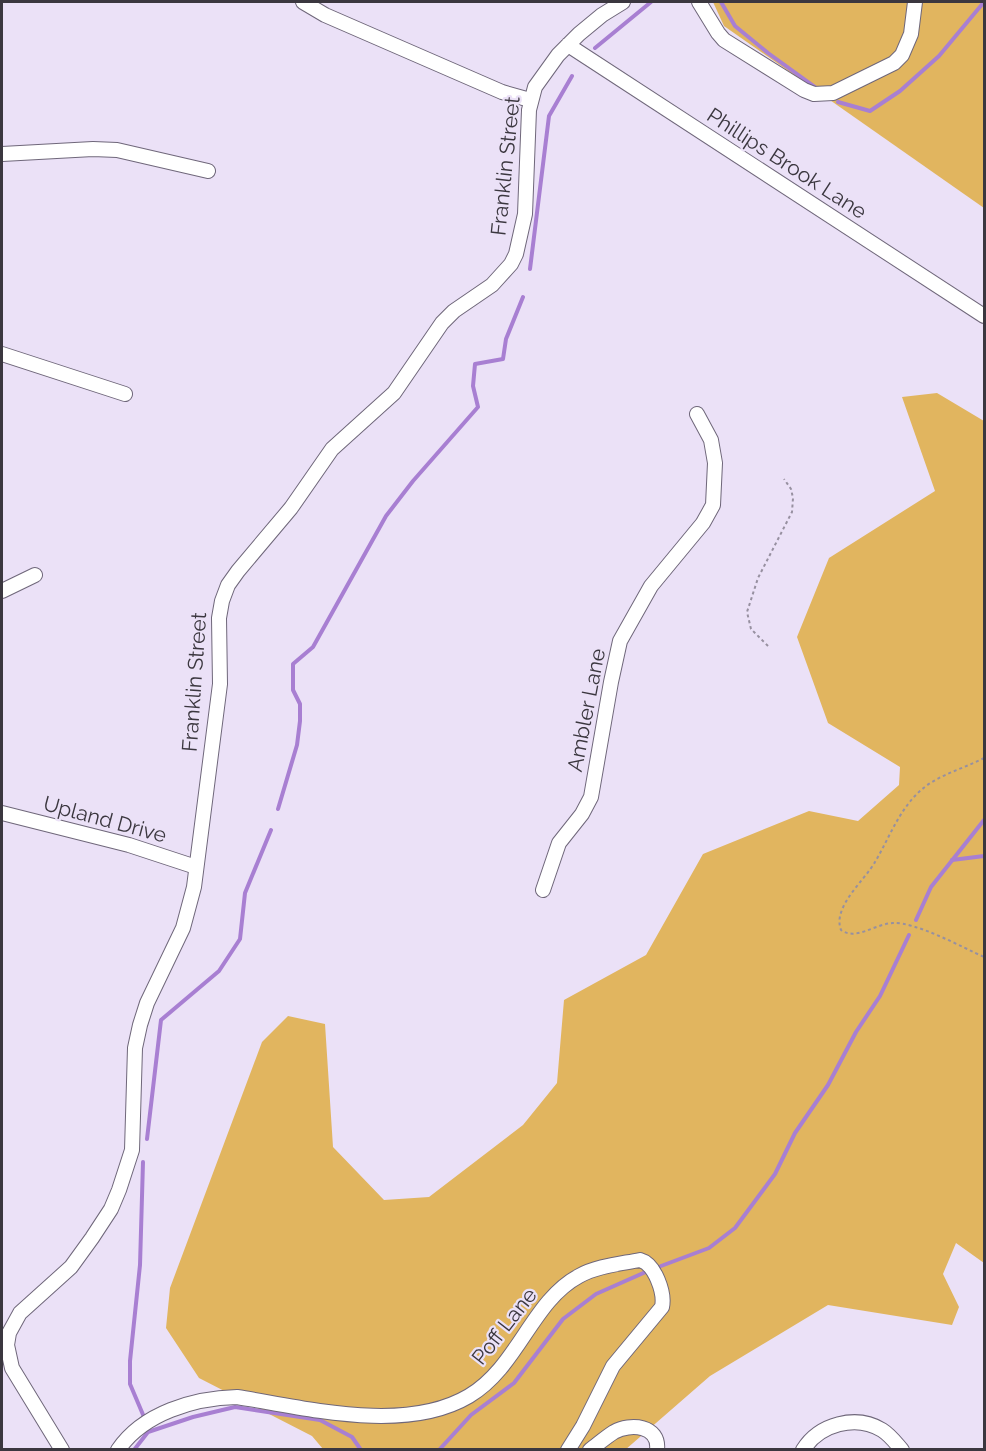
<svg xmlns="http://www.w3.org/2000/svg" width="986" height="1451" font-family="Raleway,sans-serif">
  <rect width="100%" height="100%" fill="#ebe1f7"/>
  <g fill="#e1b55f">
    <polygon points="713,2 984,2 984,208 724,26"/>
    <polygon points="937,393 984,421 984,1263 956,1243 943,1274 959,1307 952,1325 828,1305 710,1376 625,1450 323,1449 312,1436 199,1378 166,1328 170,1288 262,1042 288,1016 325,1024 333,1147 384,1200 429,1197 523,1125 557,1083 564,1000 646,955 703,854 809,811 858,821 899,785 900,767 828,723 797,637 829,558 935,491 902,397"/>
  </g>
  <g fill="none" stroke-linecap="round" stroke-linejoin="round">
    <g stroke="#a87fd2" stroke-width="4">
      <polyline points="721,2 735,26 768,53 815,87"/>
      <polyline points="595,48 651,2"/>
      <polyline points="838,102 870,111 900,91 939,56 984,2"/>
      <polyline points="530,269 549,116 572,76"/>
      <polyline points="278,809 297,745 300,721 300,704 293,690 293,664 313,647 386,516 413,481 478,407 473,386 475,364 503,359 506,339 523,297"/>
      <polyline points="952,860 984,856"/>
      <polyline points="916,920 931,887 984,820"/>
      <polyline points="147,1139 161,1020 219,971 240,939 245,893 271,830"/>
      <polyline points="143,1162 140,1265 130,1361 130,1384 144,1417"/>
      <polyline points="661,1266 709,1248 735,1228 775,1174 795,1133 828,1085 856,1032 880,996 909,935"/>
      <polyline points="134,1450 148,1432 193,1417 235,1407 320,1420 352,1437 361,1450"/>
      <polyline points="439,1450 471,1415 514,1383 563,1319 596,1294 648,1271"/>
    </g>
    <g stroke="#6f677a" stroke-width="16">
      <g id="minor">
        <polyline points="303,2 325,15 502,92 530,100"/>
        <polyline points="699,2 718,33 724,40 804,90 814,94 833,93 894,63 902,55 911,34 915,2"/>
        <polyline points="568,45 984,316"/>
        <polyline points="2,154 93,149 117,150 208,171"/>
        <polyline points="2,354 125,394"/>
        <polyline points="2,591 35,575"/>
        <polyline points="2,813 129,845 196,867"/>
        <polyline points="543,890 559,843 582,814 591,797 611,682 620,641 651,586 703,523 713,505 715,463 711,440 697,414"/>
        <polyline points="62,1450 12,1368 7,1345 9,1333 20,1313 71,1267 92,1238 111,1209 119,1190 132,1150 135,1048 140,1025 147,1003 183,928 194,887 220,684 219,618 222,601 228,585 238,571 291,508 332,449 394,393 442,323 454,311 492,285 511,264 516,254 525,214 529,110 535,87 558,55 579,34 602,15 623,2"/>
        <path d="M118 1450C143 1413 194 1398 237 1397 306 1408 405 1434 469 1396 518 1367 532 1301 579 1276 597 1266 620 1264 640 1260 655 1264 665 1293 662 1307L613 1366 583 1426 568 1450"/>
        <path d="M590 1450C598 1444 606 1437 614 1432 630 1423 660 1425 657 1450"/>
        <path d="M803 1450C819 1424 856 1414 882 1430 890 1435 895 1442 902 1450"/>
      </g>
    </g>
    <g stroke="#9790a0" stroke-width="2" stroke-dasharray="3 3" stroke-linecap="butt">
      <polyline points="768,646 751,629 747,612 758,578 792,512 793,498 791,489 784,479"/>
      <path d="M984 758C965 768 944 773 926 786 900 806 891 835 875 862 865 880 832 907 841 930 856 941 874 924 893 923 916 922 962 947 984 957"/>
    </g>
    <use href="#minor" stroke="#fff" stroke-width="14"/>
  </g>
  <g text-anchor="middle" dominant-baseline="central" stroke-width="4.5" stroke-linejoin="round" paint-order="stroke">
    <g font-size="21" fill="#3b373f" stroke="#ebe1f7">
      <text transform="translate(787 163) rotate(33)">Phillips Brook Lane</text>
      <text transform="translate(505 166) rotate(-84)">Franklin Street</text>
      <text transform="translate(194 682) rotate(-86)">Franklin Street</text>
      <text transform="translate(586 710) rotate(-79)">Ambler Lane</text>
      <text transform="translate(105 819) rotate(15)">Upland Drive</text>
      <text transform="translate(504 1326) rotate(-52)">Poff Lane</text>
    </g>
  </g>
  <rect width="986" height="1451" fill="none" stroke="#3b373f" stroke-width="6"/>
</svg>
